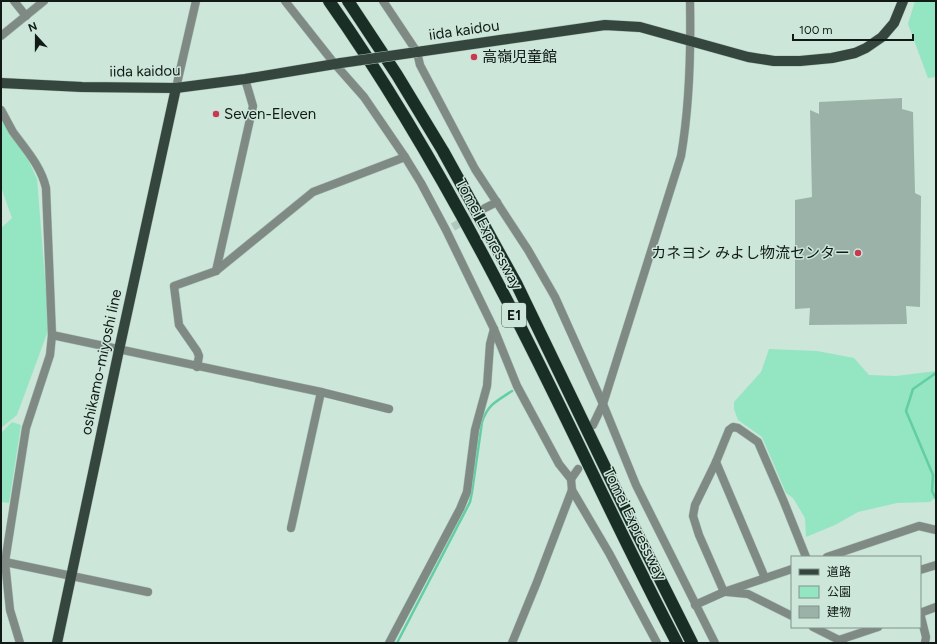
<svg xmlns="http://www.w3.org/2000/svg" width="937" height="644" font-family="Figtree,'Noto Sans JP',sans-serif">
  <rect width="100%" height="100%" fill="#cce6d9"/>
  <g fill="#94e5c2">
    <polygon points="915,1 936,1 936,77 928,78 908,24"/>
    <polygon points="1,112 11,121 37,179 49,328 17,415 1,428 1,228 12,218 1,187"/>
    <polygon points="769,349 817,351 854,358 869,375 896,376 936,371 936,497 930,502 897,503 858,512 835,525 806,537 805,518 793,498 786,493 762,437 738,420 734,409 734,402 761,372"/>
    <polygon points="12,422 21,425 9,503 1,502 1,433"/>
  </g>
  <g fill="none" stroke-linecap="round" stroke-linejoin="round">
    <g stroke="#61cea3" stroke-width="2.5">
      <polyline points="936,373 913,389 906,411 933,475 932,491 936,499"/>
      <path d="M397 643 470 502 472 492 482 422C488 404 497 401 512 391"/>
    </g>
  </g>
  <polygon fill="#9ab2a7" points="902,98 902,109 913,112 915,193 921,196 920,307 906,306 907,324 809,325 810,308 795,309 795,200 812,197 810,110 819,114 819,102"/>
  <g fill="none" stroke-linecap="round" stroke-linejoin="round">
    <polyline stroke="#b0c7bc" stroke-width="8" stroke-dasharray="8 4" stroke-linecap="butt" points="453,227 480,211"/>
    <g stroke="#aac1b6" stroke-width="9">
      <g id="minor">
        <polyline points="14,1 26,16"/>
        <polyline points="285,1 334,63 364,97 405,157 421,183 446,230 494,329 517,386 559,464 571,479 572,490 537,582 512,643"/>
        <polyline points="383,1 417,52 420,65 475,169 528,250 555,297 603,404 636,485 715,643"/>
        <polyline points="1,36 44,1"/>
        <polyline points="176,88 196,1"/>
        <path d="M1 110C5 117 9 125 13 132 26 150 41 166 46 188L52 335 50 355 26 428 5 562 10 610 20 643"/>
        <polyline points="485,208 497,202"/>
        <polyline points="216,271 253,106 245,79"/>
        <polyline points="52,335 321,392 389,409"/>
        <polyline points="197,367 199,356 197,351 179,325 174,286 216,271 313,192 405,157"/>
        <path d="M593 425 603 404 681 156C690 104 691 53 690 1"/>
        <polyline points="716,462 765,578"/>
        <polyline points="571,479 578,469"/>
        <polyline points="572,490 609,553 657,643"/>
        <polyline points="291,528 321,392"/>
        <polyline points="827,557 919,526 936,530"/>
        <polyline points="5,562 148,592"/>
        <polyline points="920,570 936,565"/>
        <polyline points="724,592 699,535 693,516 695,505 716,462 729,430 733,427 738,428 758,442 784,502 806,557"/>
        <polyline points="727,592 748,594 792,616"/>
        <polyline points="695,605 724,592 792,569"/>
        <polyline points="920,613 926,637 925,643"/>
        <polyline points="920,613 936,607"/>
        <polyline points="813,627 843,642"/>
        <polyline points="839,640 878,627"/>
        <polyline points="389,643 460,509 467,492 475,430 487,386 490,344 494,329"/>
      </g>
    </g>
    <g stroke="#aac1b6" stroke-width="11">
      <g id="major">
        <polyline points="417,52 605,25 640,27 748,57 774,61 800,61 832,58 855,53 866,48 882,37 894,23 903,1"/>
        <polyline points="1,83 82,87 176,88 245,79 341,63"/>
        <polyline points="57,643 119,350 176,88"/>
      </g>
    </g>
    <g stroke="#aac1b6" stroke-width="13">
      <g id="highway">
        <path d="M329 1C394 93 450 191 502 291 563 407 616 527 677 643"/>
        <polyline points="348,1 397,75 443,151 517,285 631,521 692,643"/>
      </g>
    </g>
    <use href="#minor" stroke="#7f8a85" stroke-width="8"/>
    <use href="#major" stroke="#34463e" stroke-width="10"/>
    <use href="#highway" stroke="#192f26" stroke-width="12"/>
    <g stroke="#aac1b6" stroke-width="11" stroke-linecap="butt">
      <polyline id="major-bridge" points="341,63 417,52"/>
    </g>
    <use href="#major-bridge" stroke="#34463e" stroke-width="10"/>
  </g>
  <g fill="#c83851" stroke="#cce6d9" stroke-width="1.5">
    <circle cx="474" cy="57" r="4"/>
    <circle cx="216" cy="114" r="4"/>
    <circle cx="858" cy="253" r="4"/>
  </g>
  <g text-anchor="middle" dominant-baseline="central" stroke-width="3" stroke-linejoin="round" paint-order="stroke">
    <rect fill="#cce6d9" stroke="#495750" stroke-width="1" x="502" y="303" width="24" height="24" rx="3"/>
    <g font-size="14" font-weight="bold" fill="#111a16">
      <text x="514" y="315">E1</text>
    </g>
    <g font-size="15" fill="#111a16" stroke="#cce6d9">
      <text transform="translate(464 30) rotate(-8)">iida kaidou</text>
      <text transform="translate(145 71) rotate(-1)">iida kaidou</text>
      <text transform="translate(489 234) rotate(62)">Tomei Expressway</text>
      <text transform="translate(101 362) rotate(-78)">oshikamo-miyoshi line</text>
      <text transform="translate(635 524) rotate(64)">Tomei Expressway</text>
    </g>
    <g font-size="15" fill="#111a16" stroke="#cce6d9" text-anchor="start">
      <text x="482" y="57">高嶺児童館</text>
      <text x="224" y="114">Seven-Eleven</text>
      <text x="850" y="253" text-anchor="end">カネヨシ みよし物流センター</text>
    </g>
  </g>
  <rect width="937" height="644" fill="none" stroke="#111a16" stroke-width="4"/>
  <rect x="791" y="556" width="130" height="72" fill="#cce6d9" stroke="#81948b"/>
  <rect x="799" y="569" width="20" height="6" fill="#34463e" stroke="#81948b"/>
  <text x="827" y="576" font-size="12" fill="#111a16">道路</text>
  <rect x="799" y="586" width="20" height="12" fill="#94e5c2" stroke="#81948b"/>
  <text x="827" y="596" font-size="12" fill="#111a16">公園</text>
  <rect x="799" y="606" width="20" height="12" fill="#9ab2a7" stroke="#81948b"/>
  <text x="827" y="616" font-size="12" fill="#111a16">建物</text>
  <g transform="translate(36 36) rotate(339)" stroke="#cce6d9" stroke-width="3" paint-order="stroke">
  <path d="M0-3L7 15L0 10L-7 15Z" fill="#111a16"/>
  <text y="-6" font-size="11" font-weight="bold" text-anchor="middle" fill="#111a16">N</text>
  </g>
  <path d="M793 34v6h120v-6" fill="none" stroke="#111a16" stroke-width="2"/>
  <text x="799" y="34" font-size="12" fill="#111a16" stroke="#cce6d9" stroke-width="3" paint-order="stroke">100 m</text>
</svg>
